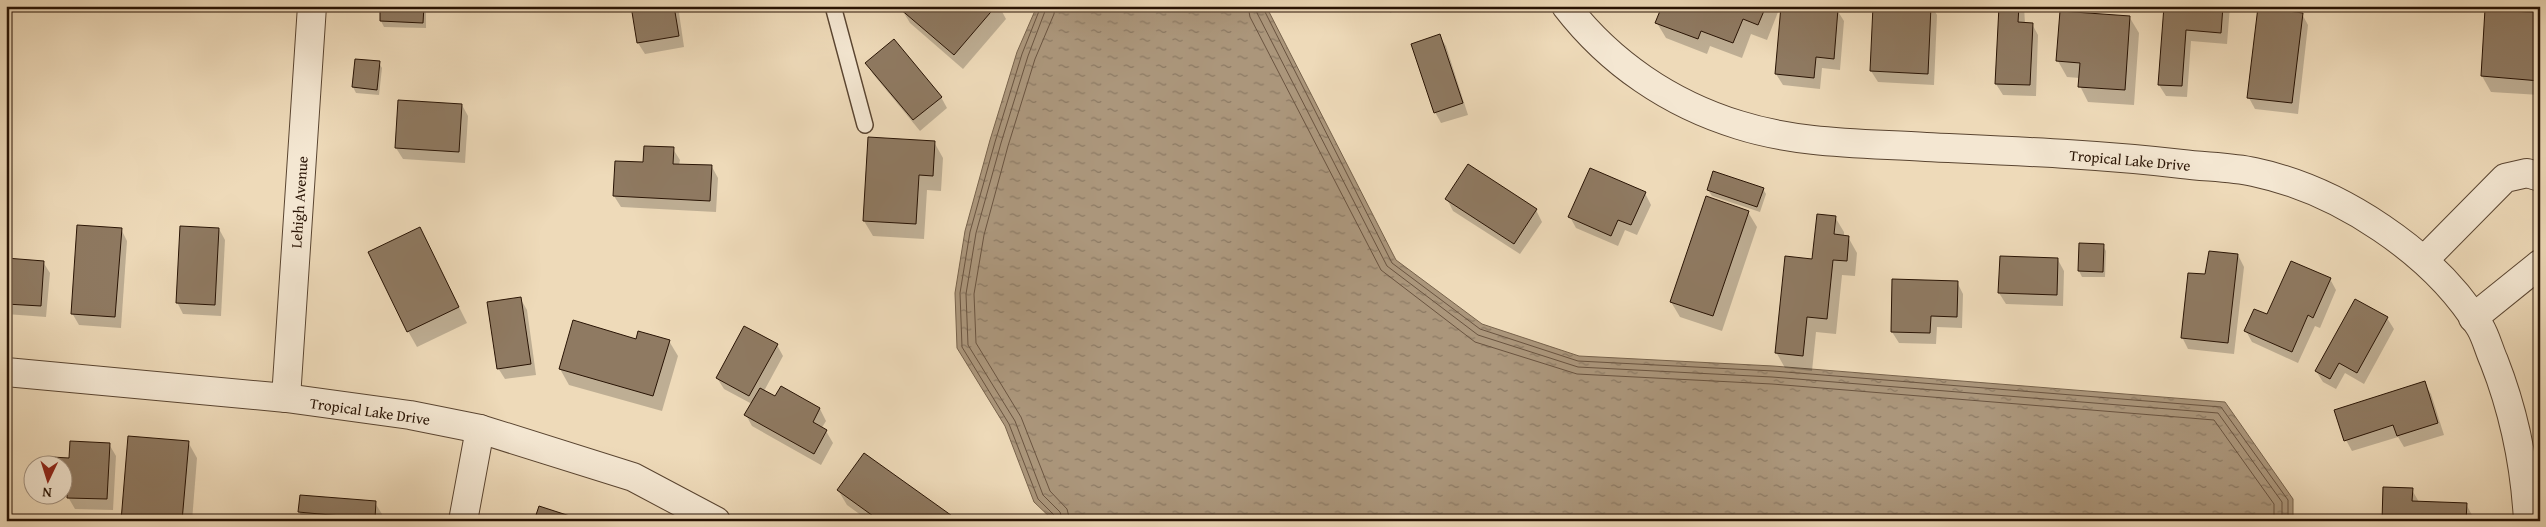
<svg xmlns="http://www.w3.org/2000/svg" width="2546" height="527" font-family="'Gentium Book Plus',serif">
  <defs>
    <pattern id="water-ripples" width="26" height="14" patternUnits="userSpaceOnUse" patternTransform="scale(1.25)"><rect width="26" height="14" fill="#ab967b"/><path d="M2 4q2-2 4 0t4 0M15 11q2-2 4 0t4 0" fill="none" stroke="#8b7963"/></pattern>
  </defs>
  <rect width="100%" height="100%" fill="#eedab9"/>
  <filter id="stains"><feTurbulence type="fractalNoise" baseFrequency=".004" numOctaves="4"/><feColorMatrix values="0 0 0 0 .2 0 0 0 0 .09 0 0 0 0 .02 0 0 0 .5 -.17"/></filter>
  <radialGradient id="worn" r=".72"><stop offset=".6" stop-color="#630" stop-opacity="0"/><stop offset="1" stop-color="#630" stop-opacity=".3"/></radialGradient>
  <polygon fill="url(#water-ripples)" stroke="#77624b" points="1037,6 1266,6 1396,260 1482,324 1579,356 1773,366 2225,402 2293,499 2293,521 1054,521 1034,502 1005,426 957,348 955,293 965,231 990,140 1017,52"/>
  <g fill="#0003">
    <polygon points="424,6 426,11 426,28 384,27 381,21"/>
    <polygon points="632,6 678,6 684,47 645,54 638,43"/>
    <polygon points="902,6 999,6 1006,19 963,69 910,23 901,8"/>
    <polygon points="1380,6 1395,6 1391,13"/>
    <polygon points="1663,6 1780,6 1780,7 1767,40 1751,34 1742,58 1710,46 1707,54 1666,38 1657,23"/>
    <polygon points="1783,6 1837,10 1844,21 1840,70 1822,68 1820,89 1783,85 1776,74"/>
    <polygon points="1874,6 1932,6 1937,15 1934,85 1878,82 1871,71"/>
    <polygon points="2000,6 2024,6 2025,24 2032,24 2038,35 2036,96 2003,95 1996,84"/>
    <polygon points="2165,6 2230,6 2227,44 2191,41 2187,97 2166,96 2159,85"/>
    <polygon points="2486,10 2540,14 2540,95 2491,92 2482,76"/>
    <polygon points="2061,13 2130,18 2139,33 2134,105 2088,102 2080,86 2080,78 2067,77 2058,61"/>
    <polygon points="2302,14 2308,25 2298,114 2255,109 2249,98"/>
    <polygon points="1439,35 1446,46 1468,115 1441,123 1435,112"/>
    <polygon points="379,63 382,68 379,95 356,93 353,87"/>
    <polygon points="867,63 941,97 947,108 920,131 873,74"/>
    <polygon points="399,101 462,105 468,116 465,163 403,159 396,148"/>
    <polygon points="934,142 943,158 941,191 927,190 924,239 873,236 864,221"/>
    <polygon points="673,149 680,160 679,165 712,167 718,178 716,212 621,207 614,196 644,163"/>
    <polygon points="1763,189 1766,194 1760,212 1712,196 1708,190"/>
    <polygon points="1645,193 1651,205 1637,235 1625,230 1618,246 1576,228 1570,217"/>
    <polygon points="1447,199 1536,210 1542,222 1520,254 1453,211"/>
    <polygon points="1748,212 1757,227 1722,331 1680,317 1671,302"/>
    <polygon points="1835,217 1844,232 1844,237 1848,237 1857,253 1855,276 1842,275 1836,334 1816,332 1812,371 1785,368 1776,352 1814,260"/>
    <polygon points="121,229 127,241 121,328 79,325 72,313"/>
    <polygon points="219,229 225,240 221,316 183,314 177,302"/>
    <polygon points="420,229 467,323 417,347 408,331"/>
    <polygon points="2103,246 2106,251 2105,277 2082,277 2079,271"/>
    <polygon points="2238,255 2244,267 2234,354 2188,349 2182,337 2207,276"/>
    <polygon points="6,260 43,262 50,273 46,317 6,314"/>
    <polygon points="2058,260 2064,271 2063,306 2006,304 1999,293"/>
    <polygon points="2330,279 2336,290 2320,328 2315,326 2298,363 2252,342 2246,331"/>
    <polygon points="1957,282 1963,294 1962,328 1937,327 1936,344 1899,343 1892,332"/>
    <polygon points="520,298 527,310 536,375 505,379 498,368"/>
    <polygon points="2387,318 2394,329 2364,384 2345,373 2336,389 2323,382 2316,371"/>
    <polygon points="637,340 669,341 678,356 662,411 569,385 560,369"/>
    <polygon points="777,345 783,356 764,391 776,398 782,388 820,409 826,421 821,429 826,431 833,443 821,465 752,426 746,415 752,404 724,389 717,378"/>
    <polygon points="2424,383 2431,394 2444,435 2404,447 2398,437 2352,451 2346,440"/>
    <polygon points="188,442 197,458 192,521 122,521"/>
    <polygon points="109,444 116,456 113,510 75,509 68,497 69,484 62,483 62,464 53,464 53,459 71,459"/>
    <polygon points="838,490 954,519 955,521 869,521 847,505"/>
    <polygon points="2412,490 2419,502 2466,504 2472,515 2472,521 2383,521"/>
    <polygon points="375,503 382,514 381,521 304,521 299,512"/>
  </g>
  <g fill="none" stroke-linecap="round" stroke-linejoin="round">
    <g stroke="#6a5440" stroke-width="1">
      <polyline points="1041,6 1022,54 995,142 970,232 960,293 962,347 1009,424 1038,499 1055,516 1057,521"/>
      <polyline points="1047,6 1028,56 1001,143 976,233 966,294 968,345 1015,421 1043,495 1060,512 1063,521"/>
      <polyline points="1055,6 1054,14 1035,59 1008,146 984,235 974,294 976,343 1021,417 1050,491 1067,509 1070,521"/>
      <polyline points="1248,6 1250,17 1381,270 1475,342 1577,374 1772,384 2214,420 2274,504 2274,521"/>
      <polyline points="1255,6 1257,13 1387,266 1478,335 1578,367 1772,377 2218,413 2282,502 2282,521"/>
      <polyline points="1262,6 1392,263 1480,329 1578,361 1773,371 2221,407 2288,500 2288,521"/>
    </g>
  </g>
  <g fill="#8f7a62" stroke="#281304">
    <polygon points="380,6 424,6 423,23 380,21"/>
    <polygon points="631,6 674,6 679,36 637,43"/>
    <polygon points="901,6 996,6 954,55 899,8"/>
    <polygon points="1662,6 1766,6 1758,25 1743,19 1733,43 1701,31 1698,39 1655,23"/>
    <polygon points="1781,6 1838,9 1834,59 1816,57 1814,78 1775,74"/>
    <polygon points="1873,6 1931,6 1928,74 1870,71"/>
    <polygon points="1999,6 2019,6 2018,22 2033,23 2030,85 1995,84"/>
    <polygon points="2164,6 2223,6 2221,33 2186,30 2182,86 2158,85"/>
    <polygon points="2258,7 2303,13 2292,103 2247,98"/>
    <polygon points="2485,9 2540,13 2540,81 2481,76"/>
    <polygon points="2060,11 2130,16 2125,90 2078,87 2080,63 2056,61"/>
    <polygon points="1440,34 1463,103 1434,113 1411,44"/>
    <polygon points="894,39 942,97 913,120 865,63"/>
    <polygon points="355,59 380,61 377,90 352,87"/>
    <polygon points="398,100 462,104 459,152 395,148"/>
    <polygon points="868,137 935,141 933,176 919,175 916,224 863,221"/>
    <polygon points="644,146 674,147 673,164 712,165 710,201 613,196 615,161 643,162"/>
    <polygon points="1468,164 1537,209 1514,244 1445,199"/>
    <polygon points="1590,168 1646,192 1631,225 1618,220 1611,236 1568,217"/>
    <polygon points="1713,171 1764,188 1757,207 1707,190"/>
    <polygon points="1706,196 1749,211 1713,316 1670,302"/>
    <polygon points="1817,214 1836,216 1834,234 1849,236 1847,261 1833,260 1827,319 1807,317 1803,356 1775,353 1785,256 1812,259"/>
    <polygon points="77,225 122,228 115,317 71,314"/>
    <polygon points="180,226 219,228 215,305 176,303"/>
    <polygon points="420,227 459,307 407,332 368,252"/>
    <polygon points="2079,243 2104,244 2103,272 2078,271"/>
    <polygon points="2209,251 2238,254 2228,343 2181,338 2188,273 2205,274"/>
    <polygon points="2000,256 2058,258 2057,295 1998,293"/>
    <polygon points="6,258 44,261 41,306 6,304"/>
    <polygon points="2291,261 2331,278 2313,318 2308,315 2292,352 2244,331 2254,309 2267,314"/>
    <polygon points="1892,279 1958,281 1957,317 1931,316 1930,333 1891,332"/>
    <polygon points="521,297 531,364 497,369 487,302"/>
    <polygon points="2355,299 2388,317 2357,373 2339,363 2330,379 2315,371"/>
    <polygon points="573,320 636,339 638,331 670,340 653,396 559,369"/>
    <polygon points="744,326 778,344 749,396 716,378"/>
    <polygon points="2425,381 2438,423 2397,436 2393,425 2344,441 2334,410"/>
    <polygon points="781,386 820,408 813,422 827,430 814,454 744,415 760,388 775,396"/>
    <polygon points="128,436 189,441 182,521 121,521"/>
    <polygon points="70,441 110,443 107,499 67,498 68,473 62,473 62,464 52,464 52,457 69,458"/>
    <polygon points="864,453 955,518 952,521 880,521 837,490"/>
    <polygon points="2383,487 2413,488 2412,501 2467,503 2466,521 2382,521"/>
    <polygon points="300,495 376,501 375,519 298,512"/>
    <polygon points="539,506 573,517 572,521 534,521"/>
  </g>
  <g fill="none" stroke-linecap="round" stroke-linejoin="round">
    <g stroke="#5a4531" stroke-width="18">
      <polyline id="lane" points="833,6 865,125"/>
    </g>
    <g stroke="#5a4531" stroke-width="30">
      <g id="street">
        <path d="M1566 6C1610 63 1670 104 1739 125 1799 144 1863 143 1926 147 2011 151 2097 154 2182 164 2205 167 2231 167 2254 172 2339 190 2434 252 2480 327 2486 337 2489 350 2494 361 2514 412 2525 465 2528 521"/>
        <polyline points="2425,259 2505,178 2527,173 2540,177"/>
        <polyline points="2473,318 2540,264"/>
        <polyline points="6,372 286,398 410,415 480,429 633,477 716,521"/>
        <polyline points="286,398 312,6"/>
        <polyline points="463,521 480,429"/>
      </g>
    </g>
    <use href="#lane" stroke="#f4e7d2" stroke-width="15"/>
    <use href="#street" stroke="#f4e7d2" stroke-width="28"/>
  </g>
  <g text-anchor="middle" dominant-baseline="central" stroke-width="4" stroke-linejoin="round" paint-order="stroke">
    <g font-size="15" fill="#281304" stroke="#f4e7d2">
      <text transform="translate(2130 160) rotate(5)">Tropical Lake Drive</text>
      <text transform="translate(299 202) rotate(-86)">Lehigh Avenue</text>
      <text transform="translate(370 411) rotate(8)">Tropical Lake Drive</text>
    </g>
  </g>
  <rect width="2546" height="527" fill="none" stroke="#eedab9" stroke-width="25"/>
  <rect x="8" y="8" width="2531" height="512" fill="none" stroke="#281304" stroke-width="2.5"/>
  <rect x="12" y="12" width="2521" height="502" fill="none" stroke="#281304"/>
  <g transform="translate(48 480) rotate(184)"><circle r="24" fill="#f4e7d2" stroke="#a29280"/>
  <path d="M0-4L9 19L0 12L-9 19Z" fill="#8f2418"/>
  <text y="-8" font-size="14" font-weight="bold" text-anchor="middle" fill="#281304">N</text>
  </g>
  <rect width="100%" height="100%" filter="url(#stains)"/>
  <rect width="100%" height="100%" fill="url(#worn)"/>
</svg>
